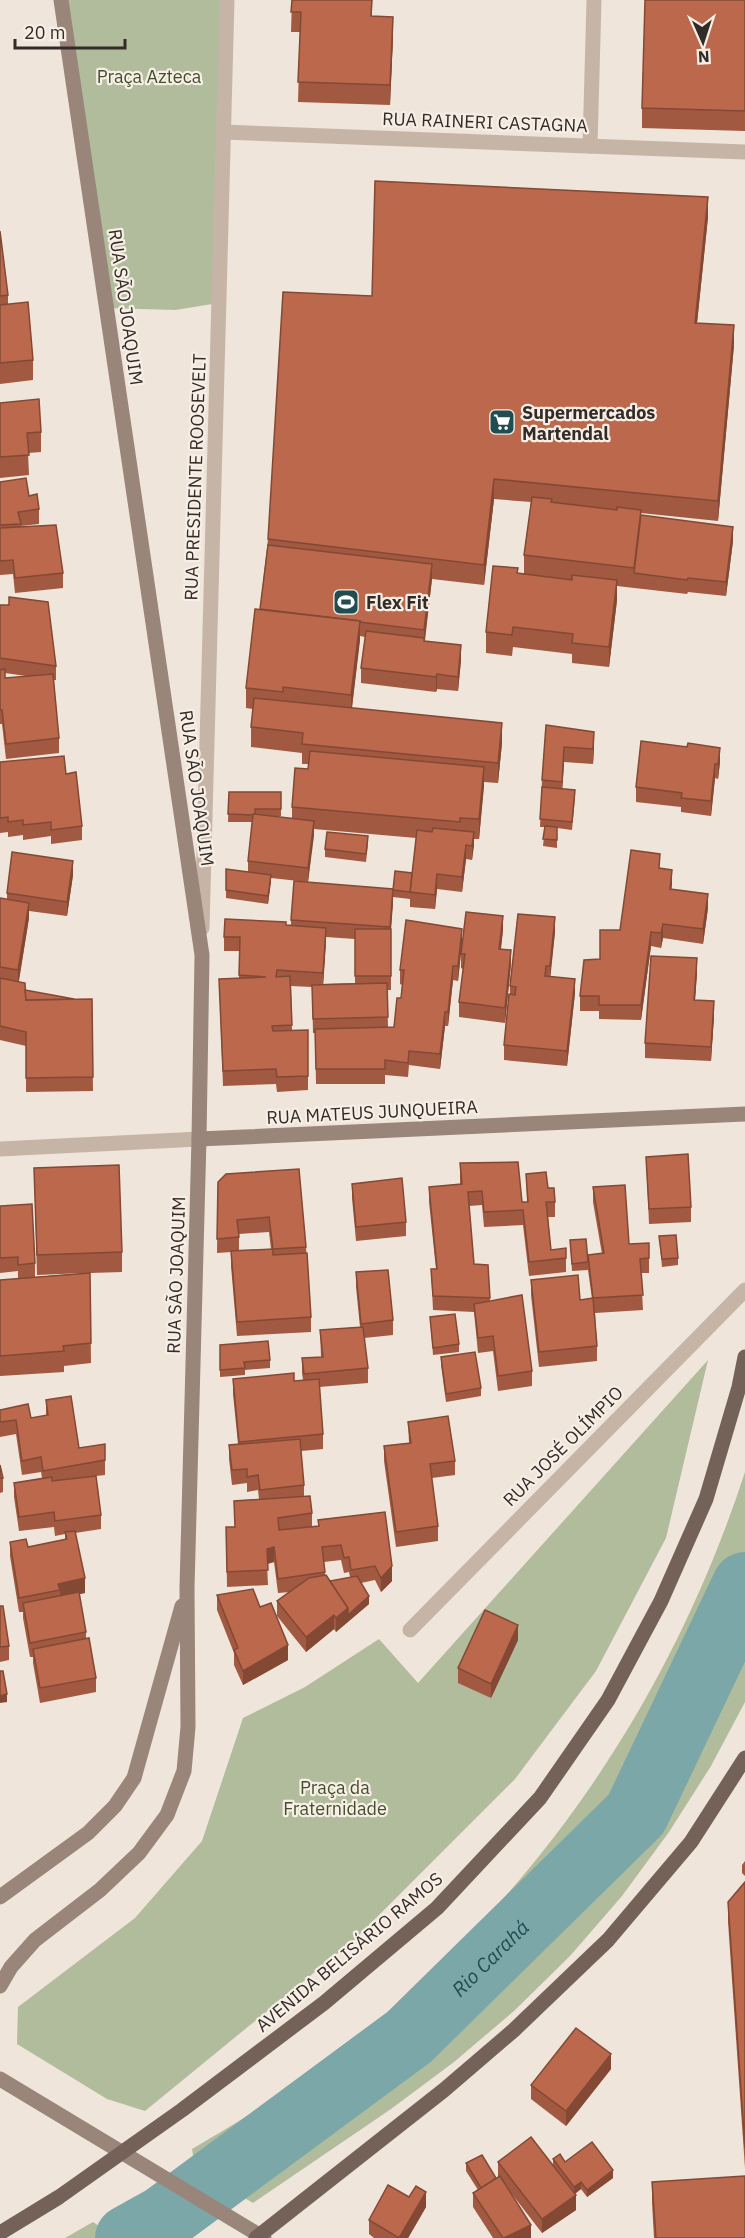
<svg xmlns="http://www.w3.org/2000/svg" width="745" height="2238" font-family="'IBM Plex Sans',sans-serif">
  <rect width="100%" height="100%" fill="#efe5da"/>
  <g fill="#b1bc9c">
    <polygon points="61,0 227,0 219,303 175,310 106,308"/>
    <polygon points="708,1360 666,1538 596,1671 515,1779 354,1940 145,2111 107,2099 17,2044 18,2007 135,1918 202,1841 243,1718 305,1687 379,1639 418,1683"/>
    <path d="M745 1472V1702L711 1766 669 1832 622 1896 570 1956 514 2011 454 2062 391 2109 253 2203 195 2168 192 2149C236 2123 280 2097 321 2066 524 1915 667 1711 745 1472Z"/>
    <polygon points="93,2222 117,2238 65,2238"/>
  </g>
  <g fill="none" stroke-linecap="round" stroke-linejoin="round">
    <path stroke="#7ca7a9" stroke-width="66" id="s1" d="M128 2238 164 2218 409 2037 636 1814 745 1585"/>
    <g stroke="#c6b5a7" stroke-width="15">
      <polyline points="223,132 745,152"/>
      <polyline points="590,146 594,0"/>
      <polyline points="202,928 227,0"/>
      <polyline points="0,1149 199,1139"/>
      <polyline points="410,1630 745,1290"/>
    </g>
    <g stroke="#998579" stroke-width="15">
      <polyline points="199,1139 745,1114"/>
      <polyline points="0,1897 88,1833 115,1806 134,1778 182,1606"/>
      <polyline points="0,1986 11,1967 35,1940 100,1890 139,1853 167,1815 184,1771 188,1727 187,1588 199,1139 202,955 61,0"/>
      <polyline points="0,2079 264,2238"/>
    </g>
    <g stroke="#746259" stroke-width="15">
      <polyline points="0,2233 59,2197 182,2110 324,2003 437,1908 540,1798 608,1700 661,1601 706,1499 739,1387 745,1357"/>
      <polyline points="256,2238 444,2090 514,2030 608,1940 691,1842 745,1758"/>
    </g>
  </g>
  <g fill="#a15941" fill-rule="evenodd">
    <polygon points="292,0 372,0 372,16 393,37 390,105 298,102 300,32 291,32"/>
    <polygon points="745,0 745,131 642,128 642,108"/>
    <path d="M708 217 697 323 734 345 718 521 641 513V515L733 541 726 596 688 592 687 594 617 586V600L609 667 572 663V654L513 647 512 656 486 653V632L518 573 524 574V555L531 502 494 499 484 585 432 579 425 641 461 660 458 691 437 689 436 692 361 683V668L365 637 360 636 352 708 502 743 498 783 484 782 479 839H474L472 860 466 859 462 892 437 889 435 909 410 907V899L393 897 391 929V990H387L388 1027H394L401 998 402 985 400 984V970L462 943 458 981 453 980 448 1026H445L440 1069 409 1065 408 1077 385 1075V1084H316L315 1033H313L312 987 291 986 292 1030H308V1090L277 1092 276 1084 223 1086 219 979 239 978V951H224V937L286 925 291 926V920L393 889 412 873 416 838 314 829 308 882 271 878 268 904 226 898V890L248 872V861L252 822H228L229 792H281V816H272L292 819V807L308 769V764H302V753L251 747V727L253 709 246 708V688L260 609 268 539 372 296ZM326 937 355 939V983L323 984Z"/>
    <polygon points="0,231 8,295 8,304 33,360 33,380 0,384"/>
    <polygon points="0,403 41,432 41,452 28,453 29,475 0,478"/>
    <polygon points="0,482 29,496 39,509 39,524 21,526 21,527 63,573 63,588 15,593 13,574 0,575"/>
    <path d="M0 605 56 666V680H53L59 738V753L6 759 2 724H0ZM5 673 26 676 5 678Z"/>
    <polygon points="546,725 594,747 593,764 564,762 562,788 575,797 572,830 557,828 557,848 543,846 545,827 540,827 542,780"/>
    <polygon points="0,762 66,774 82,826 82,840 51,844 51,836 23,840 23,835 8,837 8,832 0,833"/>
    <polygon points="720,762 718,779 715,778 711,816 681,812 681,807 636,802 636,787"/>
    <polygon points="368,844 366,862 325,857 325,849"/>
    <polygon points="660,868 672,884 671,889 708,908 703,944 663,938 661,948 651,946 641,1020 599,1019 599,1011 580,1011 580,996 620,930"/>
    <polygon points="73,875 67,916 29,911 29,918 19,981 25,990 74,999 92,999 93,1091 26,1092 26,1046 0,1040 0,898 7,899 7,893"/>
    <polygon points="503,930 501,949 511,964 505,1023 459,1017 459,1002 463,969 461,968 461,954"/>
    <polygon points="555,932 550,976 575,993 567,1066 504,1060 504,1045 510,995 510,986"/>
    <polygon points="697,973 695,1000 714,1016 711,1061 645,1058 645,1043"/>
    <polygon points="646,1157 691,1207 691,1222 649,1224"/>
    <polygon points="460,1163 522,1202 527,1202 526,1174 548,1188 555,1202 555,1217 548,1217 551,1250 566,1258 566,1272 529,1276 523,1225 484,1227 482,1205 469,1206 474,1264 488,1265 490,1301 532,1371 532,1386 498,1391 493,1351 478,1353 474,1312 433,1310 431,1269 436,1269 429,1202 429,1187 460,1185"/>
    <polygon points="34,1168 122,1252 122,1272 90,1273 91,1363 64,1366 64,1372 0,1376 0,1280 18,1279 18,1271 0,1273 0,1206 35,1263 35,1277 83,1273 37,1275"/>
    <path d="M299 1169 306 1247 311 1317V1332L237 1336 231 1266V1252L217 1253 218 1182ZM269 1232 271 1249 239 1251V1234Z"/>
    <polygon points="352,1184 406,1222 406,1236 356,1241 352,1198"/>
    <polygon points="593,1187 629,1244 649,1258 649,1273 641,1273 643,1310 595,1313 597,1346 597,1361 539,1367 531,1295 531,1280 580,1300 592,1299 588,1270 572,1271 570,1240 588,1262 602,1254 593,1202"/>
    <polygon points="659,1236 678,1258 678,1265 662,1267"/>
    <path d="M356 1272 393 1320V1335L364 1338 368 1368V1383L319 1387 323 1434V1449L301 1451 304 1485V1496L312 1513V1527L318 1526V1520L385 1512 392 1581 381 1592 375 1580 361 1583 369 1604 336 1632 334 1629 306 1652 277 1616V1601L291 1592 278 1593 274 1562 267 1564 268 1585 227 1587 226 1527H234L259 1499 258 1490 247 1492V1483L232 1485 229 1459V1445L238 1444 233 1394V1379L294 1381 303 1380 302 1373V1358L321 1357 320 1330 360 1327 356 1287ZM341 1560 344 1573 349 1572 350 1577 330 1581 325 1575 324 1562Z"/>
    <polygon points="430,1317 459,1344 459,1352 433,1355"/>
    <polygon points="220,1345 270,1360 270,1368 245,1370 245,1375 220,1377"/>
    <polygon points="441,1357 481,1388 481,1396 446,1402 441,1365"/>
    <polygon points="46,1400 79,1448 105,1444 105,1475 96,1476 101,1515 101,1529 75,1533 85,1593 79,1594 86,1632 86,1639 96,1678 96,1692 40,1703 33,1663 33,1657 30,1657 23,1618 23,1612 19,1612 10,1556 10,1542 28,1547 65,1539 65,1534 55,1536 54,1527 19,1531 14,1497 14,1483 42,1478 41,1472 22,1475 16,1434 0,1437 0,1410 31,1418 46,1416"/>
    <polygon points="408,1422 455,1461 455,1475 432,1478 438,1526 438,1541 396,1547 384,1461 384,1446 409,1443"/>
    <polygon points="0,1465 3,1478 3,1492 0,1493"/>
    <polygon points="217,1595 260,1607 288,1660 243,1685 234,1665 234,1653 217,1610"/>
    <polygon points="0,1606 9,1646 9,1660 0,1662"/>
    <polygon points="518,1640 491,1698 458,1683 458,1668"/>
    <polygon points="745,1861 745,1876 742,1873 742,1865"/>
    <polygon points="745,1882 745,2168 728,1922 728,1902"/>
    <polygon points="611,2069 566,2126 531,2099 531,2085"/>
    <polygon points="553,2159 565,2162 613,2178 587,2197 581,2189 575,2194 576,2210 542,2233 508,2189 531,2238 493,2238 473,2207 473,2193 478,2190 466,2171 466,2163 496,2178 498,2177 498,2162 553,2166"/>
    <polygon points="652,2182 745,2238 654,2238 652,2203"/>
    <polygon points="426,2207 408,2238 374,2238 369,2234 369,2220"/>
  </g>
  <g fill="#834935">
    <polygon points="393,17 393,37 390,105 390,85"/>
    <polygon points="708,197 708,217 695,343 695,323"/>
    <polygon points="734,325 734,345 718,521 718,501"/>
    <polygon points="494,479 494,499 484,585 484,565"/>
    <polygon points="733,527 733,541 726,596 726,582"/>
    <polygon points="432,564 432,579 424,644 424,630"/>
    <polygon points="617,580 617,600 609,667 609,647"/>
    <polygon points="360,621 360,641 351,715 351,695"/>
    <polygon points="461,645 461,660 458,691 458,677"/>
    <polygon points="437,674 437,689 436,692 436,677"/>
    <polygon points="502,723 502,743 498,783 498,763"/>
    <polygon points="594,732 594,747 593,764 593,749"/>
    <polygon points="564,747 564,762 562,796 562,782"/>
    <polygon points="720,748 720,762 718,779 718,764"/>
    <polygon points="715,764 715,778 711,816 711,801"/>
    <polygon points="484,767 484,787 479,839 479,819"/>
    <polygon points="314,821 314,836 308,882 308,868"/>
    <polygon points="474,832 474,846 472,860 472,846"/>
    <polygon points="466,845 466,859 462,892 462,877"/>
    <polygon points="73,861 73,875 67,916 67,902"/>
    <polygon points="672,870 672,884 670,903 670,889"/>
    <polygon points="437,874 437,889 435,909 435,895"/>
    <polygon points="271,875 271,882 268,904 268,896"/>
    <polygon points="393,889 393,904 390,942 390,927"/>
    <polygon points="708,894 708,908 703,944 703,929"/>
    <polygon points="29,903 29,918 18,985 18,970"/>
    <polygon points="503,916 503,930 499,963 499,949"/>
    <polygon points="555,917 555,932 550,981 550,966"/>
    <polygon points="663,924 663,938 661,948 661,933"/>
    <polygon points="326,928 326,943 323,988 323,973"/>
    <polygon points="462,929 462,943 458,981 458,966"/>
    <polygon points="651,932 651,946 641,1020 641,1005"/>
    <polygon points="511,950 511,964 505,1023 505,1008"/>
    <polygon points="697,958 697,973 694,1014 694,1000"/>
    <polygon points="453,966 453,980 448,1026 448,1012"/>
    <polygon points="575,979 575,993 567,1066 567,1051"/>
    <polygon points="714,1001 714,1016 711,1061 711,1047"/>
    <polygon points="445,1012 445,1026 440,1069 440,1054"/>
    <polygon points="274,1547 274,1562 267,1564 267,1549"/>
    <polygon points="392,1566 392,1581 381,1592 381,1578"/>
    <polygon points="85,1578 85,1593 60,1598 60,1590 58,1584"/>
    <polygon points="369,1596 369,1604 336,1632 336,1618 348,1608"/>
    <polygon points="334,1615 334,1629 306,1652 306,1637"/>
    <polygon points="518,1625 518,1640 491,1698 491,1684"/>
    <polygon points="288,1645 288,1660 243,1685 243,1671"/>
    <polygon points="7,1694 7,1702 0,1703 0,1696"/>
    <polygon points="611,2054 611,2069 566,2126 566,2111"/>
    <polygon points="613,2170 613,2178 587,2197 587,2190"/>
    <polygon points="581,2182 581,2189 574,2194 574,2187"/>
    <polygon points="426,2192 426,2207 408,2238 399,2238"/>
    <polygon points="576,2195 576,2210 542,2233 542,2219"/>
    <polygon points="531,2225 531,2238 504,2238"/>
  </g>
  <g fill="#bb684c" stroke="#834935" stroke-width="1.5">
    <polygon points="292,0 372,0 371,16 393,17 390,85 298,82 301,12 291,12"/>
    <polygon points="645,0 745,0 745,111 642,108"/>
    <polygon points="375,181 708,197 695,323 734,325 718,501 494,479 484,565 268,539 283,292 372,296"/>
    <polygon points="0,231 8,295 0,296"/>
    <polygon points="28,302 33,360 0,363 0,305"/>
    <polygon points="39,399 41,432 27,433 29,455 0,457 0,403"/>
    <polygon points="26,478 29,496 37,494 39,509 18,512 21,524 0,525 0,482"/>
    <polygon points="532,497 552,499 551,502 617,510 617,507 641,510 634,568 524,555"/>
    <polygon points="641,515 733,527 726,582 688,578 687,580 634,573"/>
    <polygon points="56,525 63,573 15,578 13,560 0,561 0,528"/>
    <polygon points="268,545 432,564 424,630 359,622 360,621 260,609"/>
    <polygon points="493,566 518,568 517,573 572,580 572,575 617,580 609,647 572,643 573,634 513,627 512,635 486,632"/>
    <polygon points="9,597 48,602 56,666 0,658 0,605 9,605"/>
    <polygon points="255,609 360,621 351,695 283,687 283,692 246,688"/>
    <polygon points="366,631 424,638 424,641 461,645 458,677 437,674 436,677 361,668"/>
    <polygon points="5,669 5,678 53,674 59,738 6,744 2,710 0,710 0,670"/>
    <polygon points="254,698 502,723 498,763 302,744 303,733 251,727"/>
    <polygon points="546,725 594,732 593,749 564,747 562,782 542,780"/>
    <polygon points="641,741 687,747 688,743 720,748 718,764 715,764 711,801 681,798 682,793 636,787"/>
    <polygon points="310,751 484,767 479,819 460,818 460,822 292,807 295,768 308,769"/>
    <polygon points="64,756 66,774 76,772 82,826 51,830 51,822 23,825 23,820 8,822 8,817 0,818 0,762"/>
    <polygon points="542,787 575,790 572,822 540,819"/>
    <polygon points="229,792 281,792 281,809 255,809 255,814 253,815 228,814"/>
    <polygon points="253,814 314,821 308,868 248,861"/>
    <polygon points="545,826 557,827 557,840 543,839"/>
    <polygon points="433,828 474,832 472,846 466,845 462,877 437,874 435,895 410,892 417,830 432,832"/>
    <polygon points="327,832 368,836 366,854 325,849"/>
    <polygon points="631,850 660,854 659,868 672,870 670,889 708,894 703,929 663,924 661,933 651,932 641,1005 599,1005 599,996 580,996 584,960 600,959 600,930 620,930"/>
    <polygon points="12,852 73,861 67,902 7,893"/>
    <polygon points="226,869 271,875 268,896 226,890"/>
    <polygon points="395,871 412,873 410,892 393,890"/>
    <polygon points="294,881 393,889 390,927 291,920"/>
    <polygon points="0,898 29,903 18,970 0,967"/>
    <polygon points="466,912 503,916 499,949 511,950 505,1008 459,1002 465,954 461,954"/>
    <polygon points="518,914 555,917 550,966 546,966 545,976 575,979 567,1051 504,1045 509,994 515,995 516,987 510,986"/>
    <polygon points="225,919 286,922 286,925 326,928 323,973 277,970 276,977 290,976 292,1025 272,1026 273,1031 308,1030 308,1076 277,1077 276,1069 223,1071 219,979 266,977 239,975 240,937 224,937"/>
    <polygon points="406,920 462,929 458,966 453,966 448,1012 445,1012 440,1054 409,1051 408,1063 385,1060 385,1069 316,1069 315,1029 394,1027 397,998 401,998 404,970 400,970"/>
    <rect x="355" y="929" width="36" height="47"/>
    <polygon points="651,956 697,958 694,1000 714,1001 711,1047 645,1043"/>
    <polygon points="0,978 25,983 26,1000 92,999 93,1077 26,1078 26,1032 0,1026"/>
    <polygon points="387,983 388,1017 313,1019 312,985"/>
    <polygon points="25,990 74,999 26,1000"/>
    <polygon points="688,1154 691,1207 649,1209 646,1157"/>
    <polygon points="518,1162 522,1202 528,1202 526,1174 546,1172 548,1188 554,1188 555,1202 546,1202 551,1250 566,1248 566,1258 529,1262 523,1210 484,1212 482,1191 468,1192 474,1264 488,1265 490,1298 433,1296 431,1269 437,1269 429,1187 462,1184 460,1163"/>
    <polygon points="119,1165 122,1252 37,1255 34,1168"/>
    <polygon points="299,1169 306,1247 273,1249 269,1217 237,1220 239,1237 217,1239 218,1182 226,1174"/>
    <polygon points="402,1178 406,1222 356,1227 352,1184"/>
    <polygon points="625,1185 629,1244 649,1243 649,1258 640,1259 643,1295 593,1298 597,1346 539,1352 531,1280 578,1275 580,1300 593,1298 588,1255 604,1253 593,1187"/>
    <polygon points="32,1204 35,1263 18,1265 18,1257 0,1258 0,1206"/>
    <polygon points="676,1235 678,1258 662,1259 659,1236"/>
    <polygon points="586,1239 588,1262 572,1264 570,1240"/>
    <polygon points="273,1249 273,1255 307,1253 311,1317 237,1322 231,1251"/>
    <polygon points="388,1270 393,1320 361,1324 356,1272"/>
    <polygon points="90,1273 91,1343 63,1346 64,1351 0,1356 0,1280"/>
    <polygon points="522,1295 532,1371 498,1376 493,1336 478,1338 474,1304"/>
    <polygon points="455,1314 459,1344 433,1348 430,1317"/>
    <polygon points="363,1327 368,1368 304,1374 302,1358 323,1357 320,1330"/>
    <polygon points="268,1341 270,1360 244,1362 245,1368 220,1370 220,1345"/>
    <polygon points="475,1352 481,1388 446,1394 441,1357"/>
    <polygon points="294,1373 294,1381 319,1379 323,1434 239,1442 233,1379"/>
    <polygon points="71,1396 79,1448 105,1444 105,1460 43,1471 41,1457 22,1461 16,1420 0,1422 0,1410 28,1404 31,1418 48,1415 46,1400"/>
    <polygon points="448,1416 455,1461 430,1464 438,1526 396,1532 384,1446 411,1443 408,1422"/>
    <polygon points="300,1439 304,1485 260,1490 258,1475 247,1477 247,1469 232,1470 229,1445"/>
    <polygon points="0,1465 3,1478 0,1478"/>
    <polygon points="96,1476 101,1515 55,1521 54,1512 19,1517 14,1483 52,1477 52,1481"/>
    <polygon points="310,1496 312,1513 278,1518 279,1530 319,1526 318,1520 385,1512 392,1566 381,1578 375,1566 351,1570 349,1557 344,1558 341,1545 322,1547 325,1572 278,1579 274,1547 267,1549 268,1570 227,1572 226,1527 235,1527 234,1501"/>
    <polygon points="75,1531 85,1578 58,1584 60,1590 19,1598 10,1542 26,1539 28,1547 67,1539 65,1532"/>
    <polygon points="326,1575 348,1608 336,1618 334,1615 306,1637 277,1601 309,1578"/>
    <polygon points="357,1576 369,1596 348,1615 348,1608 330,1581"/>
    <polygon points="253,1589 260,1607 271,1603 288,1645 243,1671 234,1650 238,1648 217,1595"/>
    <polygon points="79,1592 86,1632 30,1643 23,1603"/>
    <polygon points="0,1606 3,1606 9,1646 0,1647"/>
    <polygon points="485,1610 518,1625 491,1684 458,1668"/>
    <polygon points="89,1638 96,1678 40,1688 33,1649"/>
    <polygon points="0,1671 3,1671 7,1694 0,1696"/>
    <polygon points="745,1882 745,2148 728,1902"/>
    <polygon points="576,2028 611,2054 566,2111 531,2085"/>
    <polygon points="531,2137 576,2195 542,2219 498,2162"/>
    <polygon points="592,2142 613,2170 587,2190 581,2182 574,2187 553,2159 560,2154 565,2162"/>
    <polygon points="482,2155 496,2178 481,2188 466,2163"/>
    <polygon points="500,2176 531,2225 504,2238 503,2238 473,2193"/>
    <polygon points="745,2176 745,2238 656,2238 652,2182"/>
    <polygon points="388,2185 409,2197 416,2186 426,2192 399,2238 369,2220"/>
  </g>
  <defs>
    <g id="supermarket-square" transform="scale(1.35)"><rect x="-9" y="-9" width="18" height="18" rx="4" fill="#204d50" stroke="#f7efe6"/><path d="M-6-5.5h2.5l.6 2H6L4.5 2H-2.5L-4.4-4H-6ZM-1.5 3.2a1.3 1.3 0 1 0 .1 0ZM3 3.2a1.3 1.3 0 1 0 .1 0Z" fill="#fff"/></g>
    <g id="stadium-square" transform="scale(1.35)"><rect x="-9" y="-9" width="18" height="18" rx="4" fill="#204d50" stroke="#f7efe6"/><path d="M0-5a6.5 5 0 1 0 0 10a6.5 5 0 1 0 0-10ZM-3.5-1.8h7v3.6h-7Z" fill="#fff"/></g>
  </defs>
  <g fill-rule="evenodd">
    <use href="#supermarket-square" x="502" y="422"/>
    <use href="#stadium-square" x="346" y="602"/>
  </g>
  <g text-anchor="middle" dominant-baseline="central" stroke-width="4.5" stroke-linejoin="round" paint-order="stroke">
    <g font-size="18" fill="#424f2d" stroke="#f7efe6">
      <text x="149" y="76">Praça Azteca</text>
      <text x="335" y="1787">Praça da<tspan x="335" dy="21">Fraternidade</tspan></text>
    </g>
    <g font-size="18" fill="#332b27" stroke="#f7efe6">
      <text transform="translate(485 122) rotate(2)">RUA RAINERI CASTAGNA</text>
      <text transform="translate(126 307) rotate(82)">RUA SÃO JOAQUIM</text>
      <text transform="translate(195 477) rotate(-88)">RUA PRESIDENTE ROOSEVELT</text>
      <text transform="translate(197 788) rotate(82)">RUA SÃO JOAQUIM</text>
      <text transform="translate(372 1112) rotate(-3)">RUA MATEUS JUNQUEIRA</text>
      <text transform="translate(176 1275) rotate(-88)">RUA SÃO JOAQUIM</text>
      <text transform="translate(563 1446) rotate(-45)">RUA JOSÉ OLÍMPIO</text>
      <text transform="translate(349 1952) rotate(-40)">AVENIDA BELISÁRIO RAMOS</text>
    </g>
    <g font-size="18" font-weight="bold" fill="#332b27" stroke="#f7efe6" text-anchor="start">
      <text x="522" y="412">Supermercados<tspan x="522" dy="21">Martendal</tspan></text>
      <text x="366" y="602">Flex Fit</text>
    </g>
    <g font-size="20" font-style="italic" fill="#204d50" stroke="#f7efe6">
      <text stroke="none"><textPath href="#s1" startOffset="459">Rio Carahá</textPath></text>
    </g>
  </g>
  <g transform="translate(703 42) rotate(177)" stroke="#f7efe6" stroke-width="4.5" paint-order="stroke">
  <path d="M0-4.5L10 22L0 15L-10 22Z" fill="#332b27"/>
  <text y="-9" font-size="16" font-weight="bold" text-anchor="middle" fill="#332b27">N</text>
  </g>
  <path d="M15 39v9h110v-9" fill="none" stroke="#332b27" stroke-width="3"/>
  <text x="24" y="39" font-size="18" fill="#332b27" stroke="#f7efe6" stroke-width="4.5" paint-order="stroke">20 m</text>
</svg>
